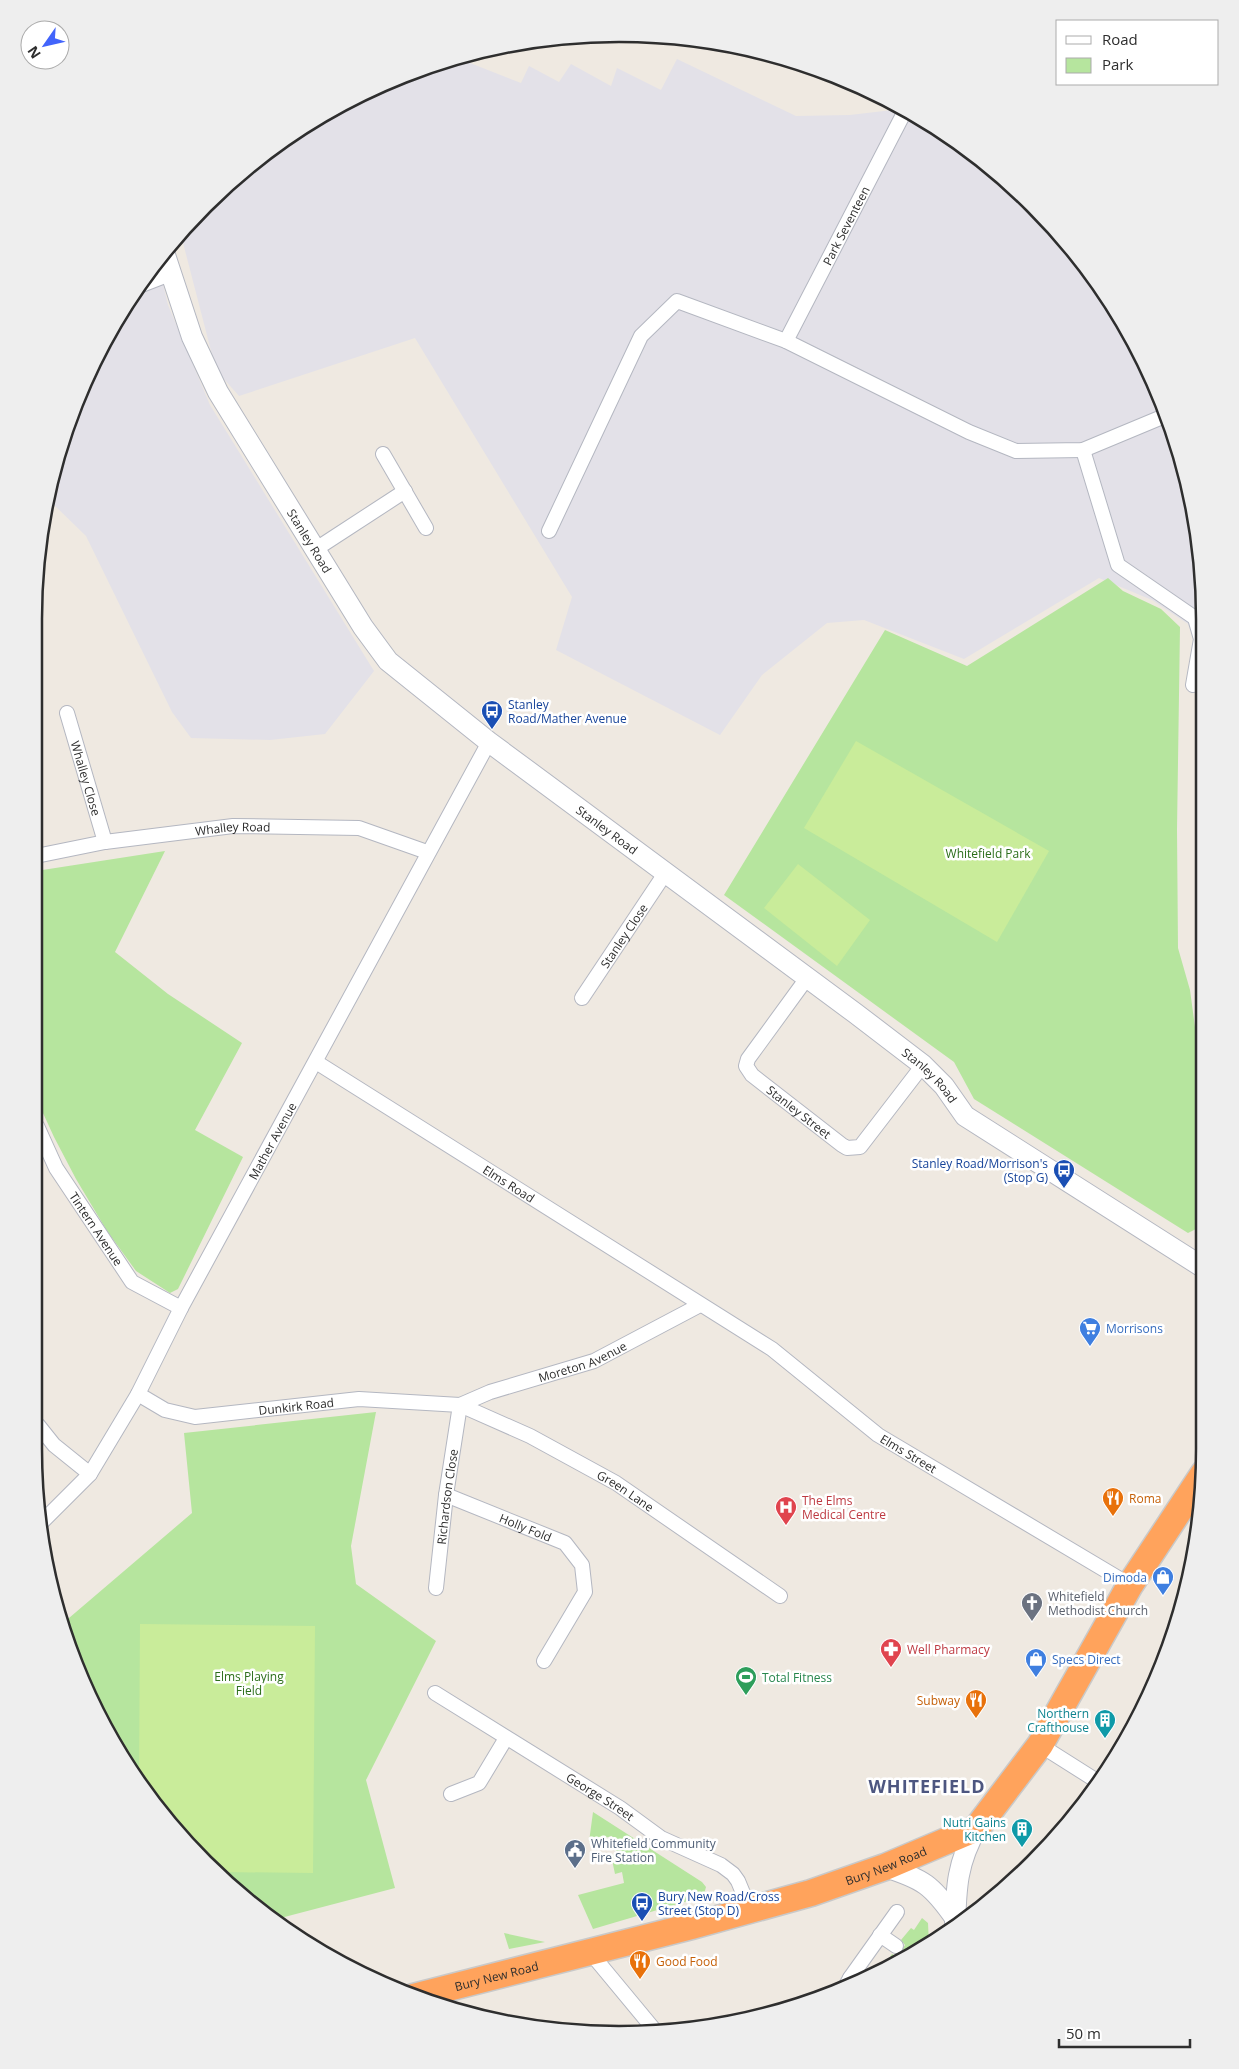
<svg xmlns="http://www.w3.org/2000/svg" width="1239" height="2069" font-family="'Open Sans',sans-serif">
  <rect width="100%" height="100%" fill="#efe9e1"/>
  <g fill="#e3e1e8">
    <polygon points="460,59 521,83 529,66 559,82 571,64 611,86 617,68 661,90 677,59 796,116 850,115 901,109 945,133 1060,233 1127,327 1174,431 1204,581 1204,669 1188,624 1152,600 1099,578 964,659 864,620 827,623 762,675 720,735 556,650 572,597 415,338 239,396 216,370 181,235 206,205 294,132 396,78"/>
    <polygon points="158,263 168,305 210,405 374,671 325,734 270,740 191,738 172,712 86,536 51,502 65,431 133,294"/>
  </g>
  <g fill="#b6e59e">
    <polygon points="1108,578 1123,591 1161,609 1180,627 1177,830 1178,948 1190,990 1204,1094 1204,1225 1188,1233 974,1099 954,1062 724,895 885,630 967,666"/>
    <polygon points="165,851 115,952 168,994 242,1043 195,1130 243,1157 178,1289 170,1293 136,1271 107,1231 76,1179 54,1137 37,1100 36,871"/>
    <polygon points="376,1412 351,1546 356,1584 436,1641 366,1780 395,1888 273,1920 263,1914 155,1806 94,1709 65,1638 62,1624 192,1513 184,1433"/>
    <polygon points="593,1812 702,1882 706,1887 704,1894 698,1898 593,1929 578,1895 624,1883 622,1872 615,1874 611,1855 617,1854 612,1836 589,1842"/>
    <polygon points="922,1918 928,1923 929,1944 877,1976 892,1954 897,1957 905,1945 901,1940 911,1928 914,1930"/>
    <polygon points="504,1933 545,1942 509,1949"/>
  </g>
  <g fill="#c9ec9a">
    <polygon points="856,741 1049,851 997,942 804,828"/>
    <polygon points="798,864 870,920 837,966 764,908"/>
    <polygon points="140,1624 315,1626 313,1873 221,1872 155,1806 139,1781"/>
  </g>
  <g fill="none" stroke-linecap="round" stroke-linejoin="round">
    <g stroke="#b4b7c1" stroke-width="16">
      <g id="street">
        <polyline points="139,286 170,274"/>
        <path id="s1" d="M786 341 905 111"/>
        <polyline points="1083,450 1118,565 1195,618 1201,639 1193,685"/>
        <polyline points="383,454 426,528"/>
        <polyline points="549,531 641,336 677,301 786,341 969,432 1016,451 1083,450 1167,415"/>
        <polyline points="316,549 405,491"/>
        <path id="s2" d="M67 713 105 842"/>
        <path id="s3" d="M36 856 105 842 233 826 359 828 427 852"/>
        <path id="s4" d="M807 978 748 1059 746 1066 752 1075 842 1145 847 1148 860 1147 923 1065"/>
        <path id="s5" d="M582 998 666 872"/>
        <path id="s6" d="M316 1062 772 1349 878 1435 1130 1585"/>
        <path id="s7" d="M37 1126 56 1168 132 1282 181 1308"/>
        <path id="s8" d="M138 1394 165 1410 195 1417 359 1399 460 1405 530 1436 616 1483 780 1596"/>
        <path id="s9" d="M460 1405 490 1392 594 1361 700 1305"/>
        <polyline points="38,1425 54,1445 90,1474"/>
        <path id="s10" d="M446 1495 565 1543 582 1565 585 1592 544 1661"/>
        <path id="s11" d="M39 1525 90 1474 138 1394 181 1308 489 742"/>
        <path id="s12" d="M436 1588 446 1495 460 1405"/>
        <path id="s13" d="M435 1693 620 1808 661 1838 721 1865 733 1874 738 1881 750 1910"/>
        <polyline points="1040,1745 1100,1783"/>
        <polyline points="451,1794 479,1783 506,1738"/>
        <polyline points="880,1935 896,1946"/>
        <polyline points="589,1951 657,2033"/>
        <polyline points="850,1978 897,1912"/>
        <polyline points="844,1989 850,1978 858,1983"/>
      </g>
    </g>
    <g stroke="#b4b7c1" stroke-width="22">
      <g id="secondary">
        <path id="s14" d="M165 255 192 337 218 392 363 627 388 661 489 742 855 1013 923 1065 944 1086 965 1116 1204 1268"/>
        <path d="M885 1867C923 1879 932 1885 955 1918"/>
        <path d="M955 1927C956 1888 957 1862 977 1828"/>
      </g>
    </g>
    <g stroke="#c9c9c9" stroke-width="29">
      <g id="highway">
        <path id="s15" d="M413 1997 692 1926 811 1893 885 1867 977 1828 1040 1745 1130 1585 1204 1473"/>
      </g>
    </g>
    <use href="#street" stroke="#fff" stroke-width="14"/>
    <use href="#secondary" stroke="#fff" stroke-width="20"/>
    <use href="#highway" stroke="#ffa35c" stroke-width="26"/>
  </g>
  <defs>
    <g id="bus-pin" transform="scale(1.125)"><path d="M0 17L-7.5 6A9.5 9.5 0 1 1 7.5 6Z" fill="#1a4fb4" stroke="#fff"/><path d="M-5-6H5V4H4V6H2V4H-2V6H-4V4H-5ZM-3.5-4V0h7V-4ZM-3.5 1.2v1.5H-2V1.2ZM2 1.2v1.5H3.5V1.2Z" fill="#fff"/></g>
    <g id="supermarket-pin" transform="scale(1.125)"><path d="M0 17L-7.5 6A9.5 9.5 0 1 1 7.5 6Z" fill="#3f7fe0" stroke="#fff"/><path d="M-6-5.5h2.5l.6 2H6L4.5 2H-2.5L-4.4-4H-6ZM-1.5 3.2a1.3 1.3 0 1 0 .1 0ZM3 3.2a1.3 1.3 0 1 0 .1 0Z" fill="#fff"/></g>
    <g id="restaurant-pin" transform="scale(1.125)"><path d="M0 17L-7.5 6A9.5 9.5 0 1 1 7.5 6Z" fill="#e8710a" stroke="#fff"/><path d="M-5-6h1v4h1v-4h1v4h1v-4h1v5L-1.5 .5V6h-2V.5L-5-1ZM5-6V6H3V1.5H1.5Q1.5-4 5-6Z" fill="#fff"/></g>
    <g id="hospital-pin" transform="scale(1.125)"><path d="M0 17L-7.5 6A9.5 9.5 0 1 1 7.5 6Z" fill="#e0444e" stroke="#fff"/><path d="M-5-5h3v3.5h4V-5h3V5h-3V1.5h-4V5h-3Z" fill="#fff"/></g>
    <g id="shop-pin" transform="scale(1.125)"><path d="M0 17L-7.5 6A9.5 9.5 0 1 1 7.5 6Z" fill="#3f7fe0" stroke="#fff"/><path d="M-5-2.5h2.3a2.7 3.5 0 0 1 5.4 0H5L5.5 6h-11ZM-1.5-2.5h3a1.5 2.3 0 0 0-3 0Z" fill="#fff"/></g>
    <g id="church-pin" transform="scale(1.125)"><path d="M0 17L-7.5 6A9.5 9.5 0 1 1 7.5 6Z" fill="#6b7280" stroke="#fff"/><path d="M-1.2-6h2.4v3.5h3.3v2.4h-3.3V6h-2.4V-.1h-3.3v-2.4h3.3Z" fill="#fff"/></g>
    <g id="pharmacy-pin" transform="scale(1.125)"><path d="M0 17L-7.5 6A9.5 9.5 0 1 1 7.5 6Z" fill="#e0444e" stroke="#fff"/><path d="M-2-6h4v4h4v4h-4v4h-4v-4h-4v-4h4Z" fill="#fff"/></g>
    <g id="stadium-pin" transform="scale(1.125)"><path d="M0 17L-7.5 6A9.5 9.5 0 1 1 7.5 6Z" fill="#2e9e5b" stroke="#fff"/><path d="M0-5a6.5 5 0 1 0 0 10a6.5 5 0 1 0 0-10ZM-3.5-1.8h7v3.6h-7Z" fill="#fff"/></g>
    <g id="building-pin" transform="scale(1.125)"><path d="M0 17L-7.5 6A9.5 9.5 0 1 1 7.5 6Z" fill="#0f9aa8" stroke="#fff"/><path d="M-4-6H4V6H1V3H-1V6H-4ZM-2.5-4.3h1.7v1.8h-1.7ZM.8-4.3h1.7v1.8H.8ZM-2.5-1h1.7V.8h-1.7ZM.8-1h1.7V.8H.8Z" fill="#fff"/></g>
    <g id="civic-pin" transform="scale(1.125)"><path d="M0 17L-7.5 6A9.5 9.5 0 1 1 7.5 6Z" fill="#5c6f8a" stroke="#fff"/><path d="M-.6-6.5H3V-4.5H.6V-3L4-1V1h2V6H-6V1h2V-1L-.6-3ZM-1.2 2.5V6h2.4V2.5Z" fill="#fff"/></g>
  </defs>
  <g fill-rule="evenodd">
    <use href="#bus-pin" x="492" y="711"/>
    <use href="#bus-pin" x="1064" y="1170"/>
    <use href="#supermarket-pin" x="1090" y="1328"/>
    <use href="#restaurant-pin" x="1113" y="1498"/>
    <use href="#hospital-pin" x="786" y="1507"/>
    <use href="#shop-pin" x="1163" y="1577"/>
    <use href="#church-pin" x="1032" y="1603"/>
    <use href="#pharmacy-pin" x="891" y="1649"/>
    <use href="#shop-pin" x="1036" y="1659"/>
    <use href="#stadium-pin" x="746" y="1677"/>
    <use href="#restaurant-pin" x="976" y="1700"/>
    <use href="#building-pin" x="1105" y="1720"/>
    <use href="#building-pin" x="1022" y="1829"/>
    <use href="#civic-pin" x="575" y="1850"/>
    <use href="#bus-pin" x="642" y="1903"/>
    <use href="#restaurant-pin" x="640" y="1961"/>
  </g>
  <g text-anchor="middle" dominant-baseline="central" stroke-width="5" stroke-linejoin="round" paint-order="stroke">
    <g font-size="12" fill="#2e2e2e" stroke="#fff">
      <text stroke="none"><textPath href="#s1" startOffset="130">Park Seventeen</textPath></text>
      <text stroke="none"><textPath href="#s14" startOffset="322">Stanley Road</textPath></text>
      <text stroke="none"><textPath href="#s2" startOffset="68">Whalley Close</textPath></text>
      <text stroke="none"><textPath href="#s3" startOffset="199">Whalley Road</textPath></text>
      <text stroke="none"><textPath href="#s14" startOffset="742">Stanley Road</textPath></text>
      <text stroke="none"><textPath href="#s5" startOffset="75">Stanley Close</textPath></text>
      <text stroke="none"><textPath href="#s14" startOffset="1148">Stanley Road</textPath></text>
      <text stroke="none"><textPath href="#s4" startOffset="178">Stanley Street</textPath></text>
      <text stroke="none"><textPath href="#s11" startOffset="452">Mather Avenue</textPath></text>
      <text stroke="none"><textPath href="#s6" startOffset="228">Elms Road</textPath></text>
      <text stroke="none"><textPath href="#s7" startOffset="119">Tintern Avenue</textPath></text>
      <text stroke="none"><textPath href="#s9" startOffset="130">Moreton Avenue</textPath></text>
      <text stroke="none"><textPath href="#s8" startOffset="164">Dunkirk Road</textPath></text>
      <text stroke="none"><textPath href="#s6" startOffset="711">Elms Street</textPath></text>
      <text stroke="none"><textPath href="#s8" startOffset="515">Green Lane</textPath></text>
      <text stroke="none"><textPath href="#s12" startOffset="92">Richardson Close</textPath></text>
      <text stroke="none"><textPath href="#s10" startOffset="86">Holly Fold</textPath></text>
      <text stroke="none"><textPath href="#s13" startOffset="195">George Street</textPath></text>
      <text stroke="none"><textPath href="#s15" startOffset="491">Bury New Road</textPath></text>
      <text stroke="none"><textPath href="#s15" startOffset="86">Bury New Road</textPath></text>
    </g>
    <g font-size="12" fill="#164399" stroke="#fff" text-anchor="start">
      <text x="508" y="704">Stanley<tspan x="508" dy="14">Road/Mather Avenue</tspan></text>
      <text x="1048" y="1163" text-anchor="end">Stanley Road/Morrison's<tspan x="1048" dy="14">(Stop G)</tspan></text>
      <text x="658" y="1896">Bury New Road/Cross<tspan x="658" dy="14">Street (Stop D)</tspan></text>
    </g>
    <g font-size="12" fill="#2c6e1b" stroke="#fff">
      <text x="988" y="853">Whitefield Park</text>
      <text x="249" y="1676">Elms Playing<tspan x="249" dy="14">Field</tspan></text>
    </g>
    <g font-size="12" fill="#366cbe" stroke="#fff" text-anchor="start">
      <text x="1106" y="1328">Morrisons</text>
      <text x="1147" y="1577" text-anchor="end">Dimoda</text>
      <text x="1052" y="1659">Specs Direct</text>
    </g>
    <g font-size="12" fill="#c56008" stroke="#fff" text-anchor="start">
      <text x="1129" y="1498">Roma</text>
      <text x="960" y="1700" text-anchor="end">Subway</text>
      <text x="656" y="1961">Good Food</text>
    </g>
    <g font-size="12" fill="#be3a42" stroke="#fff" text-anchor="start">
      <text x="802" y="1500">The Elms<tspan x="802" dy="14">Medical Centre</tspan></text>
      <text x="907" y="1649">Well Pharmacy</text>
    </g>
    <g font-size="12" fill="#5b616d" stroke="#fff" text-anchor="start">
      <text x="1048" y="1596">Whitefield<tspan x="1048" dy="14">Methodist Church</tspan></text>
    </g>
    <g font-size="12" fill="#27864d" stroke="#fff" text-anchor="start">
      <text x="762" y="1677">Total Fitness</text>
    </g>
    <g font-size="12" fill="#0d838f" stroke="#fff" text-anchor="end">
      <text x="1089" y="1713">Northern<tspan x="1089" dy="14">Crafthouse</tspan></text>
      <text x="1006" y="1822">Nutri Gains<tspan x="1006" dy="14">Kitchen</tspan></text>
    </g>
    <g font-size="12" fill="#4e5e75" stroke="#fff" text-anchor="start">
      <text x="591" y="1843">Whitefield Community<tspan x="591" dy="14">Fire Station</tspan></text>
    </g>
    <g font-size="18" font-weight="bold" letter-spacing="1" fill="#4d5680" stroke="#fff">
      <text x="927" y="1786">WHITEFIELD</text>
    </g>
  </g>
  <path d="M0 0H1239V2069H0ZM619 42H619A577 577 0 0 1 1196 619V1449A577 577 0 0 1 619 2026H619A577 577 0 0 1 42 1449V619A577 577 0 0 1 619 42Z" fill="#eee" fill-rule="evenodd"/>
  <path fill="none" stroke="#2e2e2e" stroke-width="2.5" d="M619 42H619A577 577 0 0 1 1196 619V1449A577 577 0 0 1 619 2026H619A577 577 0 0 1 42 1449V619A577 577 0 0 1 619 42Z"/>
  <rect x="1056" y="20" width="162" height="65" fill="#ffffff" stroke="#ababab"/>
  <rect x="1066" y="36" width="25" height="8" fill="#ffffff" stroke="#ababab"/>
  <text x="1102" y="45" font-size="15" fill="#2e2e2e">Road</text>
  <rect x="1066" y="58" width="25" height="15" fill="#b6e59e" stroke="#ababab"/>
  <text x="1102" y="70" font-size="15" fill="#2e2e2e">Park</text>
  <g transform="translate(45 45) rotate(236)"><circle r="24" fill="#ffffff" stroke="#ababab"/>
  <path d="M0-4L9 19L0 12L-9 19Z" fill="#4264fb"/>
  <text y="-8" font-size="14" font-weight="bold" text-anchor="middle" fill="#2e2e2e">N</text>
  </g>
  <path d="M1059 2039v8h131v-8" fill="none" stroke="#2e2e2e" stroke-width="2.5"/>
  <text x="1066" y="2039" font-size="15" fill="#2e2e2e" stroke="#ffffff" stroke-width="4" paint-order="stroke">50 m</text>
</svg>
